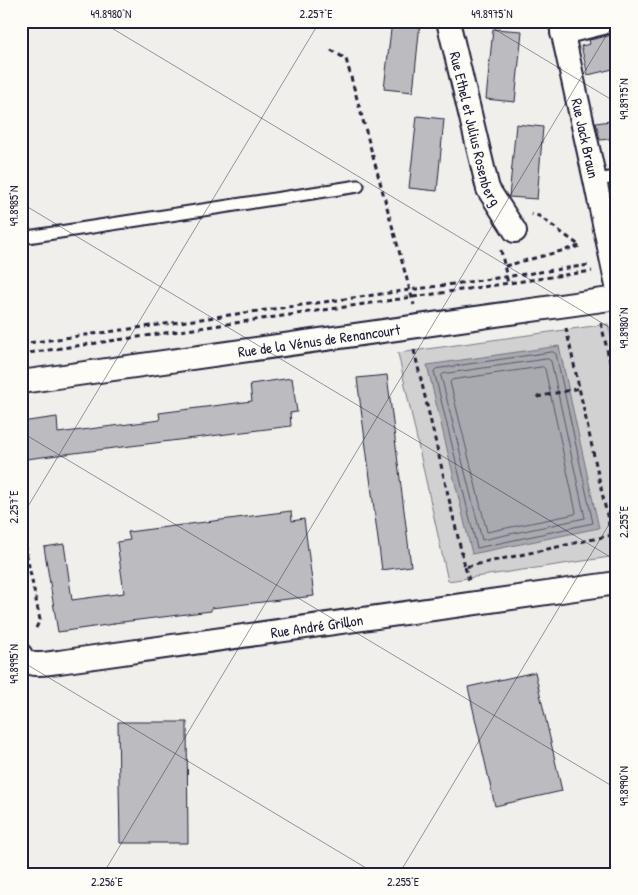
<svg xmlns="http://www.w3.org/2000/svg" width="638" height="895" font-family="'Patrick Hand',sans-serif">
  <rect width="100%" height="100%" fill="#f0efec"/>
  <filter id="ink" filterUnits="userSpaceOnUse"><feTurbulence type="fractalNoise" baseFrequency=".02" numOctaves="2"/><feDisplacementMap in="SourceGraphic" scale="10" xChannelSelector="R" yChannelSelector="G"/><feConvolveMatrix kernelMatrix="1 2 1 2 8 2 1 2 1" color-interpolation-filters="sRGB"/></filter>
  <g filter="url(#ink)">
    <polygon fill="#d2d1d1" stroke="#7a7a86" points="608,324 617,363 617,556 448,581 398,353"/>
    <polygon fill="#a9a9b0" stroke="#737381" points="559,346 599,528 472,554 427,365"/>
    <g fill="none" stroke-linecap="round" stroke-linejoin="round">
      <g stroke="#58586a" stroke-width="1">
        <polygon points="553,352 556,354 593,523 477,548 434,371 436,369"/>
        <polygon points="548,359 551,361 585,518 482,540 441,376 443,374"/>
        <polygon points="543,367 545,369 576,512 575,514 487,532 450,382 452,380"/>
      </g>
    </g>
    <g fill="#bcbcc0" stroke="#22223b">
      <polygon points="392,21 420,23 413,92 384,89"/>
      <polygon points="493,29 522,31 515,102 486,99"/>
      <polygon points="617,34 617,68 588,75 581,46 590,44 589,40"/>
      <polygon points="417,116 444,119 437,191 409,188"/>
      <polygon points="617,120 617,138 600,140 596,123"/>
      <polygon points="516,124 543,127 537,199 509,197"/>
      <polygon points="387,375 411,566 382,570 357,378"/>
      <polygon points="292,378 297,412 290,413 291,426 26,459 21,422 57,417 58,433 160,420 159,413 252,401 250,384"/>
      <polygon points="291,511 292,521 304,519 314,596 211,608 211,611 114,623 114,624 58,632 44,547 64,544 72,600 124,593 117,542 130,540 128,532"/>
      <polygon points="535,672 562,791 495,806 468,687"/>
      <polygon points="118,722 187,722 188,843 120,843"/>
    </g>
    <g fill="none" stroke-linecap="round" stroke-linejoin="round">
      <g stroke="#22223b" stroke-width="15">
        <g id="lane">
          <polyline points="595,180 617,177"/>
          <polyline points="21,238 358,186"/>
        </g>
      </g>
      <g stroke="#22223b" stroke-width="26">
        <g id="street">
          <path id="s1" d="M448 21 488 189 515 231"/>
          <path id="s2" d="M560 21 595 180 617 286"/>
          <polyline points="562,33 611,21"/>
          <path id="s3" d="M21 382 617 298"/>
          <path id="s4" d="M21 655C27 669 47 663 59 662L617 583"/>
        </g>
      </g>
      <g stroke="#22223b" stroke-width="3" stroke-dasharray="5 4" stroke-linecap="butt">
        <polyline points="331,50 346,59 414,305"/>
        <polyline points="501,250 508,284"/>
        <polyline points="505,266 580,246 539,216 531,214"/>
        <polyline points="601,323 617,393"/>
        <polyline points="566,328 617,561"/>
        <polyline points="21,344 590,265"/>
        <polyline points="414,350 465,567 612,535 617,463"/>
        <polyline points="21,354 592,271"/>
        <polyline points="537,397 580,388"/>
        <polyline points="21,527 40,620 35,630"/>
        <polyline points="465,567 469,580"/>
      </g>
      <use href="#lane" stroke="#fdfcf7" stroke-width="11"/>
      <use href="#street" stroke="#fdfcf7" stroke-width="22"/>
    </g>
  </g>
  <path fill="none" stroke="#22223b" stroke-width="1" stroke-opacity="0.45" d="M100 21 617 332M481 21 617 103M21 25 24 21M21 203 617 561M21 432 617 789M21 518 320 21M21 661 376 874M103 874 615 21M399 874 617 511"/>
  <g text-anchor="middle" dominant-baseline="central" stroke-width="4.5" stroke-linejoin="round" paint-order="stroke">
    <g font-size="15" fill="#22223b" stroke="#fdfcf7">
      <text stroke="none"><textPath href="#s1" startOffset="111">Rue Ethel et Julius Rosenberg</textPath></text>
      <text stroke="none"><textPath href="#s2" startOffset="120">Rue Jack Braun</textPath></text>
      <text stroke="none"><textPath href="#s3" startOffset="301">Rue de la Vénus de Renancourt</textPath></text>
      <text stroke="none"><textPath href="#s4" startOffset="302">Rue André Grillon</textPath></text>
    </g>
  </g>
  <rect width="638" height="895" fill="none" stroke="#fdfcf7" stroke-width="55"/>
  <rect x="28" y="28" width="582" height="840" fill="none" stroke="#22223b" stroke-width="2"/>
  <g font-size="12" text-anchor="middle" fill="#22223b">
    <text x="111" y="18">49.8980°N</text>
    <text x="316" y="18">2.257°E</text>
    <text x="492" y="18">49.8975°N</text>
    <text transform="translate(624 99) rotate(-90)" y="4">49.8975°N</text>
    <text transform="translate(14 206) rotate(-90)" y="4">49.8985°N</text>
    <text transform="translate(624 328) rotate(-90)" y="4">49.8980°N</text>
    <text transform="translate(14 507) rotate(-90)" y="4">2.257°E</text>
    <text transform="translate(624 522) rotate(-90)" y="4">2.255°E</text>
    <text transform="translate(14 664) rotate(-90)" y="4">49.8995°N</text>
    <text transform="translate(624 786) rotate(-90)" y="4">49.8990°N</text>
    <text x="107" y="886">2.256°E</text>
    <text x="403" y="886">2.255°E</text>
  </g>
</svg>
